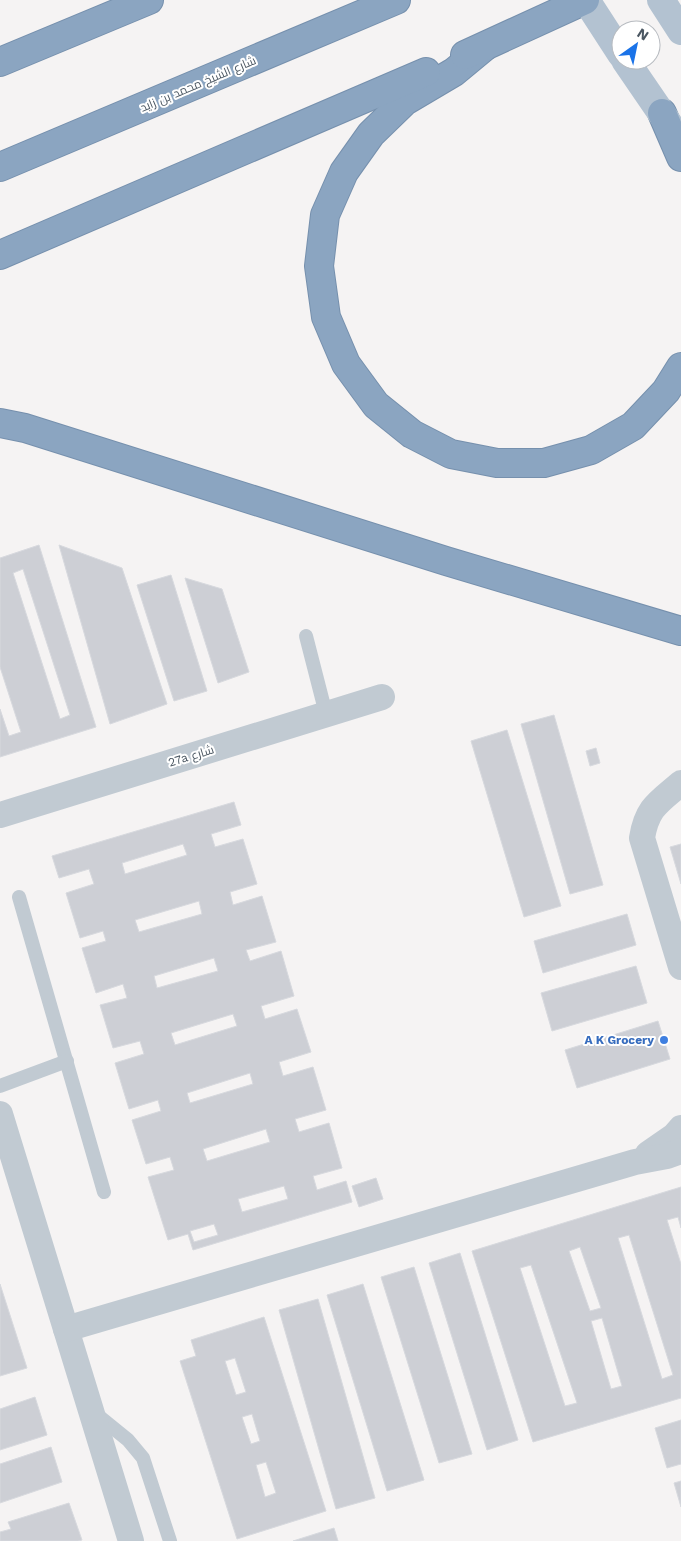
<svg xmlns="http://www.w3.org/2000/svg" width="681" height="1541" font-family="'Work Sans',Cairo,sans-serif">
  <rect width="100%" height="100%" fill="#f5f3f3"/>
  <g fill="#cdcfd5" stroke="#d7d9de" fill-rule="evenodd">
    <path d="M39 545 96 727 0 757V709L9 736 21 732 0 667V558ZM23 569 70 715 60 719 13 573Z"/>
    <polygon points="59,545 122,568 167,704 110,724"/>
    <polygon points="171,575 207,691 174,701 137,585"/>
    <polygon points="185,578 222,589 249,672 218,683"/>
    <polygon points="554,715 603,885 570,894 521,724"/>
    <polygon points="507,730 561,906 524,917 471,741"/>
    <polygon points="596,748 600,763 590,766 586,751"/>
    <path d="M234 802 241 825 211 834 215 847 243 839 257 884 230 892 233 905 262 896 276 942 246 950 250 961 281 951 294 996 261 1006 265 1019 297 1009 311 1052 279 1062 283 1076 313 1067 326 1110 295 1119 299 1132 329 1123 342 1168 313 1176 317 1190 346 1181 352 1202 193 1250 188 1234 168 1240 148 1177 174 1170 170 1157 146 1164 132 1120 161 1111 158 1100 129 1109 115 1063 144 1054 140 1041 113 1048 100 1005 127 998 123 984 96 993 82 948 106 941 103 931 80 938 66 893 94 884 89 869 59 878 52 856ZM183 844 187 855 125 874 122 863ZM199 901 202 914 139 932 135 920ZM214 958 218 971 157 988 154 976ZM233 1014 237 1026 175 1045 171 1033ZM250 1073 253 1084 190 1103 187 1093ZM266 1129 270 1142 207 1161 203 1149ZM284 1186 288 1199 242 1212 238 1199ZM214 1224 218 1235 194 1242 190 1231Z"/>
    <polygon points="681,844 681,884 670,847"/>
    <polygon points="627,914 636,945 543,973 534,941"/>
    <polygon points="636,966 647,1003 552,1031 541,993"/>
    <polygon points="658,1021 670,1059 577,1088 565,1050"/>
    <polygon points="376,1178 383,1199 359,1207 352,1186"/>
    <path d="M681 1187V1228L678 1217 667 1220 681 1264V1398L533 1442 472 1251ZM629 1235 673 1375 662 1379 618 1238ZM580 1247 601 1308 590 1311 569 1251ZM531 1265 577 1403 565 1406 520 1268ZM602 1318 622 1386 611 1389 591 1321Z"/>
    <polygon points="460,1253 518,1440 487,1450 429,1263"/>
    <polygon points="414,1267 472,1454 439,1463 381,1277"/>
    <polygon points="0,1284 27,1368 0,1376"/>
    <polygon points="363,1284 424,1480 387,1491 327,1295"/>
    <polygon points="318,1299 375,1498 336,1509 279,1310"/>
    <path d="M264 1317 326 1511 237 1539 180 1361 196 1356 191 1340ZM235 1358 246 1392 236 1395 225 1361ZM252 1414 260 1441 251 1444 242 1417ZM266 1462 276 1493 265 1497 256 1465Z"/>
    <polygon points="35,1397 47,1435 0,1450 0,1409"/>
    <polygon points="681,1420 681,1464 667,1468 655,1428"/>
    <polygon points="51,1447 62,1482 0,1503 0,1464"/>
    <polygon points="681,1481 681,1507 674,1483"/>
    <polygon points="69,1503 82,1540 78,1541 0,1541 0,1532 11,1529 8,1522"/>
    <polygon points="334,1528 338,1541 293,1541"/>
  </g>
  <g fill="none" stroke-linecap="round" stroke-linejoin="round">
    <g stroke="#7690ad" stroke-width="30">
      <g id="motorway">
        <polyline points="483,48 454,72 405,101 371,134 344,172 325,215 319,266 326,317 346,364 376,405 412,434 451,454 497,463 544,463 591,450 633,426 666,391 681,367"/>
        <polyline points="465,55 585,0"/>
        <polyline points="0,62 149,0"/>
        <polyline points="662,113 681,157"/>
        <polyline points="0,167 396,0"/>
        <polyline points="0,255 426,72"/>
        <polyline points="0,423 25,428 446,561 681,631"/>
      </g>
    </g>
    <g stroke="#c1cad2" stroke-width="14">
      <polyline points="306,636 326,714"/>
      <polyline points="19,897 104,1192"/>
      <polyline points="0,1086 67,1061"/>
      <polyline points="96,1414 128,1440 143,1458 170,1541"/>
    </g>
    <g stroke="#c1cad2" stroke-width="26">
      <path d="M681 783C659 802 647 807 642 838L681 967"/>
      <polyline points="0,815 382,697"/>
      <polyline points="0,1114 131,1541"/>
      <polyline points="648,1154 674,1136 681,1128"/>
      <polyline points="66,1329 635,1162 667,1156 681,1151"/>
    </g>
    <g stroke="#b3c2d1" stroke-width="28">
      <polyline points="586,0 621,54"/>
      <polyline points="661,0 681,31"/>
      <polyline points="625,60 675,133"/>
    </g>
    <use href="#motorway" stroke="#8ba5c1" stroke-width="28"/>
  </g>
  <circle fill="#3f7fe0" stroke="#fff" stroke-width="2" cx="664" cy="1040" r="5"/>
  <g text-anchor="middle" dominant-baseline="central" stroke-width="4" stroke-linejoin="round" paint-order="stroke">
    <g font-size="12" fill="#4a5661" stroke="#fff">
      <text transform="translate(198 84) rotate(-23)">شارع الشيخ محمد بن زايد</text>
      <text transform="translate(191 756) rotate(-17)">27a شارع</text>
    </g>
    <g font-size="12" font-weight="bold" fill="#366cbe" stroke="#fff" text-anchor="end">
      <text x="654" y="1040">A K Grocery</text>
    </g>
  </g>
  <g transform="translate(636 45) rotate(33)"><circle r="24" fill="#ffffff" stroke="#b7bbc0"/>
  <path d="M0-4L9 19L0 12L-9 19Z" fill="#1a73e8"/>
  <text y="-8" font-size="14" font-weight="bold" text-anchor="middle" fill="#4a5661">N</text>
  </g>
</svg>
